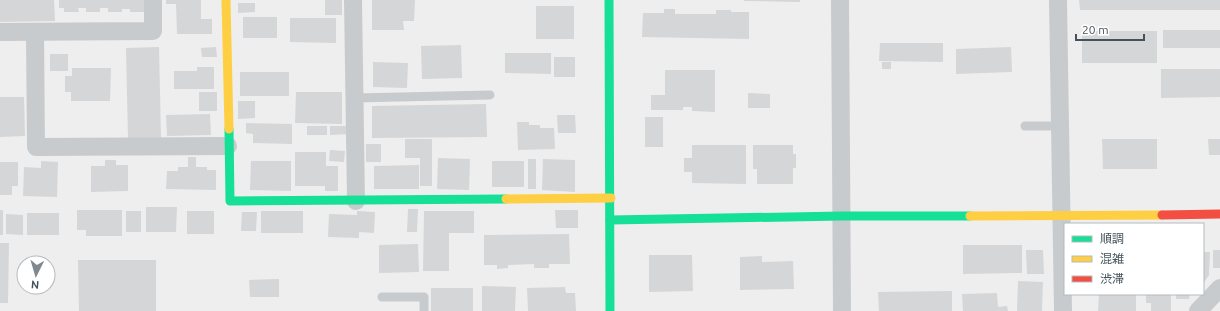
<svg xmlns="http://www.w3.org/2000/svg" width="1220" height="311" font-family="Ubuntu,'Noto Sans JP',sans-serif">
  <rect width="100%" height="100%" fill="#efeeee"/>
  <g fill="#d5d6d7">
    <polygon points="0,0 54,0 55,21 0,22"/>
    <polygon points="59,0 144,0 144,12 130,12 130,9 122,9 122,12 108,12 108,8 100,8 100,12 86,12 86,8 78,8 79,12 64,12 64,8 59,8"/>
    <polygon points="166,0 201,0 201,19 212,19 212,34 177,34 176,4 166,4"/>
    <rect x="325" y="0" width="17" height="15"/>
    <polygon points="372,0 415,0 414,21 403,21 404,30 372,30"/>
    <polygon points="744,0 800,0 800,2 744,1"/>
    <polygon points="1079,0 1220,0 1220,10 1080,10"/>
    <polygon points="238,3 255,3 255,12 238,13"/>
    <rect x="536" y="6" width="38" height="33"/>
    <polygon points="664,9 675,9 675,14 716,14 716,10 731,10 731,12 749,12 749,39 642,37 643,13 664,13"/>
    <rect x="243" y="17" width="34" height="21"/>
    <polygon points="290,18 336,18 336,43 290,42"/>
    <rect x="1163" y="30" width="57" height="18"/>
    <rect x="1082" y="31" width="75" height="32"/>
    <polygon points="880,43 943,43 943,62 879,61"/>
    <polygon points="461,45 462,78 422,79 421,46"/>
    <polygon points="159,47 161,138 128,139 126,48"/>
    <polygon points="216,47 217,57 202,57 201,48"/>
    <polygon points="1011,47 1012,72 956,74 956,49"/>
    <polygon points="505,53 551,53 551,74 505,73"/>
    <rect x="50" y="54" width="18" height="17"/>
    <rect x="554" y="57" width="21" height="20"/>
    <polygon points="373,62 408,63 407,88 373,87"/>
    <rect x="882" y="62" width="9" height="7"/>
    <polygon points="197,67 214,67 214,89 174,89 174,71 197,71"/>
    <polygon points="72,68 111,68 110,101 71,101 71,92 65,92 65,76 72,76"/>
    <polygon points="1161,69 1220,69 1220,97 1161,98"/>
    <polygon points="665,70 715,70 715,112 692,111 692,107 683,107 683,110 651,110 651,95 665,95"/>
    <rect x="240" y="72" width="49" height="24"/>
    <rect x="199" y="92" width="18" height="19"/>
    <polygon points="296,92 342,92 342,124 295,123"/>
    <polygon points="748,93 770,94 770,108 748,108"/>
    <polygon points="0,97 24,97 25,136 0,137"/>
    <polygon points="238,101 255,101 255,118 238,119"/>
    <polygon points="486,104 487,137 372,138 372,106"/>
    <polygon points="210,114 211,135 167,136 166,115"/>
    <polygon points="557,115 575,115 576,133 558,133"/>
    <rect x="645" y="117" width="18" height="30"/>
    <polygon points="517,122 529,122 529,125 540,125 540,128 554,128 555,149 518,150"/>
    <polygon points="246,123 292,124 292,144 253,143 253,134 246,133"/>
    <rect x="307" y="126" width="20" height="9"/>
    <polygon points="330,126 352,126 352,134 330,135"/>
    <polygon points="405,139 432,139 432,186 420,186 420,158 405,158"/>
    <polygon points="1102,139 1157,139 1157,169 1103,169"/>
    <polygon points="1208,139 1220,139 1220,155 1209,155"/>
    <rect x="366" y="144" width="15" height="18"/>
    <polygon points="692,145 746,145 746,184 692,183 692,172 684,172 684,158 692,158"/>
    <polygon points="753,145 793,145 793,154 796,154 796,168 793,168 793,184 757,184 757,169 753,169"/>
    <polygon points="330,150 345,151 344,162 329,161"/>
    <polygon points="295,152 326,152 326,166 338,166 338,191 325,191 325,186 295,186"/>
    <polygon points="188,157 196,157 196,167 207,167 207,170 216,170 216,190 166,189 167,171 178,171 178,167 188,167"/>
    <polygon points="438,158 470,159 469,190 437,189"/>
    <rect x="528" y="159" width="8" height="30"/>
    <polygon points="543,159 575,160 575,192 542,190"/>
    <polygon points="105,160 116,160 116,165 128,165 128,191 91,192 91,166 105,166"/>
    <polygon points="41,161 58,162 57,197 23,196 24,167 41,168"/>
    <polygon points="251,161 291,161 291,191 250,190"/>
    <rect x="492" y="161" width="32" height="26"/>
    <polygon points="0,162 18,162 18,186 12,186 12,195 0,195"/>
    <polygon points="419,165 419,189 374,189 374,166"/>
    <polygon points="146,207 177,207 176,232 146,232"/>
    <polygon points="408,209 418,209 417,232 407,232"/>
    <rect x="0" y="210" width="3" height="25"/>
    <polygon points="77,210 122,210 122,236 86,236 86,230 77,230"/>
    <polygon points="555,210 578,210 578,228 556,228"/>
    <rect x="126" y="211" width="15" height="21"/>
    <rect x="187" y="211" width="27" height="23"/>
    <rect x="261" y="211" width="42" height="22"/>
    <polygon points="357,211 375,212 374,233 359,232 359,238 328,237 329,214 357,215"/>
    <polygon points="424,211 474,211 474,233 449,233 449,271 423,271"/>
    <polygon points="242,212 257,212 256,231 241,231"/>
    <rect x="27" y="213" width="32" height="22"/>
    <polygon points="6,214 23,215 23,235 6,234"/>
    <polygon points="569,234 570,264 549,264 549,268 534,268 534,264 508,265 508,268 497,269 497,265 484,265 484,235"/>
    <polygon points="0,243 9,243 8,303 0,303"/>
    <polygon points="418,244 419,272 379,273 379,245"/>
    <polygon points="963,245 1022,245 1022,273 963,274"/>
    <polygon points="1026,250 1043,250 1044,274 1027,274"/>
    <rect x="1213" y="250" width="7" height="18"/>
    <polygon points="1203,252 1210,252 1209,275 1203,284"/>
    <polygon points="649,255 692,255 693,291 649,292"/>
    <polygon points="762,256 762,262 793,261 794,289 740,290 740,257"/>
    <polygon points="78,260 156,260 156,311 79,311"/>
    <polygon points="279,279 279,297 250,297 249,280"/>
    <polygon points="1018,281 1043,282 1042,311 1017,311"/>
    <polygon points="482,286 516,287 515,311 482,311"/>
    <polygon points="565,287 566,293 575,293 576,311 528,311 527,288"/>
    <rect x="431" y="288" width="42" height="23"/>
    <polygon points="952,291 952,311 879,311 878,292"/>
    <polygon points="997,293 998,307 1007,306 1008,311 963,311 962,294"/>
    <polygon points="1099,294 1136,294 1136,311 1098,311"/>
    <polygon points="1146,294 1171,294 1171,311 1151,311 1151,303 1146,303"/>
    <polygon points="1176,294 1190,294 1189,299 1176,299"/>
  </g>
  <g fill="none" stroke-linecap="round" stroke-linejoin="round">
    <g stroke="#c8cbcd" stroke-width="9">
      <polyline points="355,98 490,95"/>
      <polyline points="1025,126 1060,126"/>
      <polyline points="382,297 424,297 424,311"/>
    </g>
    <g stroke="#c8cbcd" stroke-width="18">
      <polyline points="353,0 356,201"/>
      <polyline points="840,0 842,311"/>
      <polyline points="1058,0 1063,311"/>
      <polyline points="0,32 153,31 153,0"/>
      <polyline points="35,32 36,147 228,146"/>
      <polyline points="1198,311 1220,288"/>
    </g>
    <g stroke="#16e098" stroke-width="9">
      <polyline points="609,0 610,311"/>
      <polyline points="229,129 230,201 506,199"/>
      <polyline points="610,220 842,216 970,216"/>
    </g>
    <g stroke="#ffcf43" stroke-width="9">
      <polyline points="226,0 229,129"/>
      <polyline points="506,199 611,198"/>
      <polyline points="970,216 1162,215"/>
    </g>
    <polyline stroke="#f24e42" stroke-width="9" points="1162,215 1220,214"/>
  </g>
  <rect x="1064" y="223" width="140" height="72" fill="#ffffff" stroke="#b5babe"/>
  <rect x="1072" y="236" width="20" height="6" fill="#16e098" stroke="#b5babe"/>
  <text x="1100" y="243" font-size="12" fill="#45525c">順調</text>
  <rect x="1072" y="256" width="20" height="6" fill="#ffcf43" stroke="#b5babe"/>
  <text x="1100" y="263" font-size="12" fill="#45525c">混雑</text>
  <rect x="1072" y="276" width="20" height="6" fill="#f24e42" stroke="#b5babe"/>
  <text x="1100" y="283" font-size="12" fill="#45525c">渋滞</text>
  <g transform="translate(36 275) rotate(185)"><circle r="19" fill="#ffffff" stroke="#b5babe"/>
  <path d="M0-3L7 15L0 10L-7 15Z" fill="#80898f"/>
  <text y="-6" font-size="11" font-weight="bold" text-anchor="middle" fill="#45525c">N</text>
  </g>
  <path d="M1076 34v6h68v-6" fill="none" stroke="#45525c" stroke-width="2"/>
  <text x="1082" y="34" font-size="12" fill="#45525c" stroke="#ffffff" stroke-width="3" paint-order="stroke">20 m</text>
</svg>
